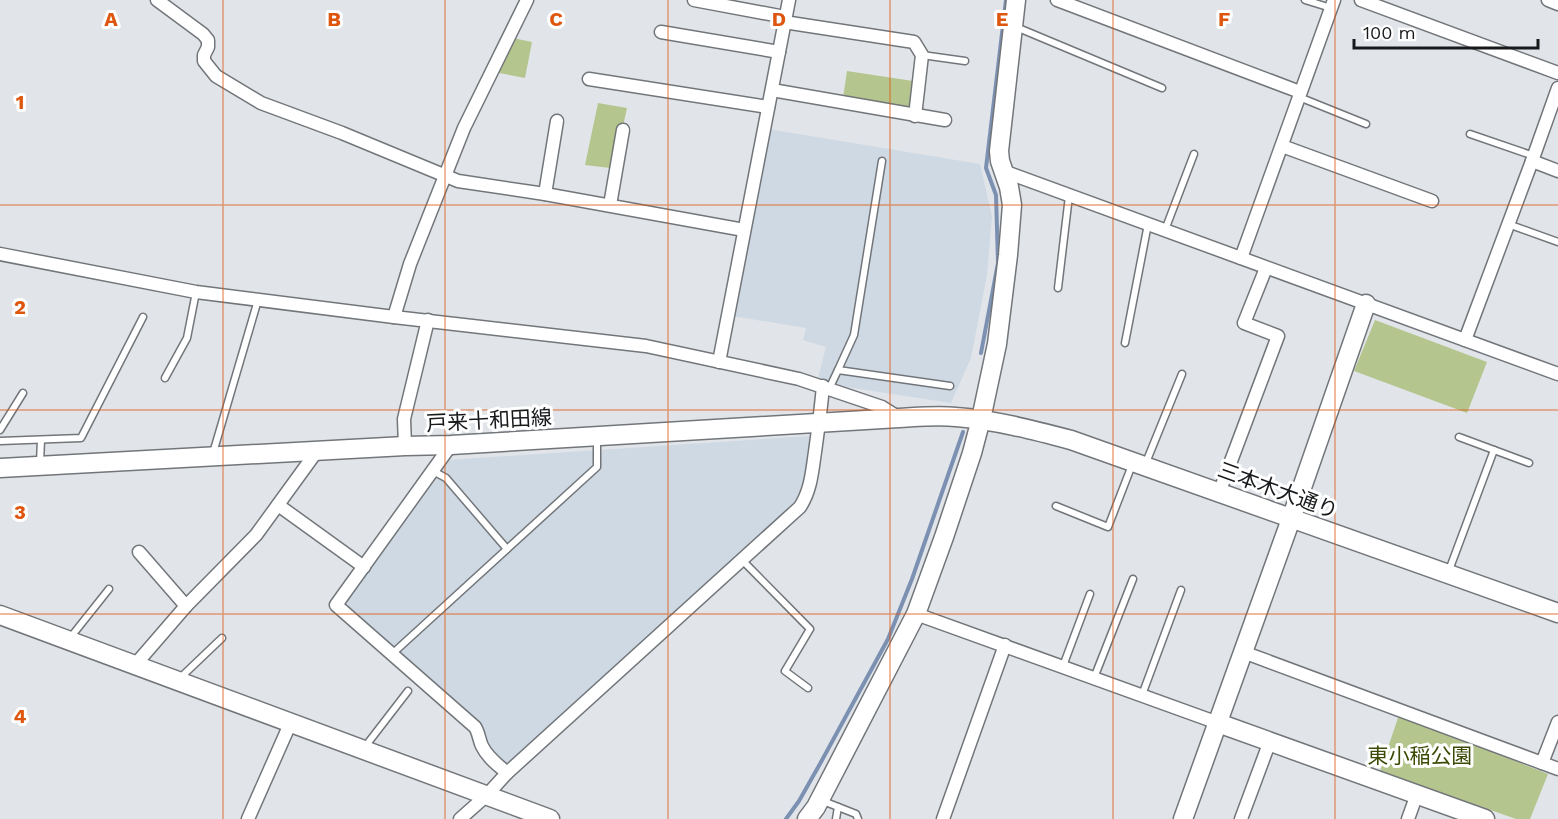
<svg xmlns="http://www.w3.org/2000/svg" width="1558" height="819" font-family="'Work Sans','Noto Sans JP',sans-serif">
  <rect width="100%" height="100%" fill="#e1e5ea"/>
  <g fill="#cfd9e3">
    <polygon points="768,129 980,164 992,216 987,275 971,358 951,403 846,387 818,378 826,347 803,340 806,328 732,316"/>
    <polygon points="809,436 809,472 800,503 509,762 501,763 493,754 487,744 484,730 479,724 348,608 347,600 447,460"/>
  </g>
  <g fill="#b4c68d">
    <polygon points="513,38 532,42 525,78 499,73"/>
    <polygon points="847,71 913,81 909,108 843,98"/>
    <polygon points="598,103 627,108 623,126 618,126 610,168 585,165"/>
    <polygon points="1375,320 1487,362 1467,413 1354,371"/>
    <polygon points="1399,715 1548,774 1530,819 1516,819 1380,771"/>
  </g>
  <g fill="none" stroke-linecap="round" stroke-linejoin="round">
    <g stroke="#7c91b2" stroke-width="4">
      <polyline points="981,353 998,263 996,195 986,168 1006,0"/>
      <polyline points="786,819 799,801 821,762 888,639 912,579 963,432"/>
    </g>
    <g stroke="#72767a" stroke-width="9">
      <g id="lane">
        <polyline points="1305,0 1331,8"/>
        <polyline points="1016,27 1162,88"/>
        <polyline points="922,55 965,61"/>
        <polyline points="1299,97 1366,124"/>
        <polyline points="1470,134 1534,156"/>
        <polyline points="1508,224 1558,242"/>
        <polyline points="1165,230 1194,154"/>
        <polyline points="1058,288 1069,196"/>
        <polyline points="1125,343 1148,224"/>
        <polyline points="838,370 854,335 882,161"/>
        <polyline points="165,378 187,338 196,292"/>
        <polyline points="829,389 838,370 950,386"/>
        <polyline points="0,430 23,393"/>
        <polyline points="1459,437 1529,463"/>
        <polyline points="0,441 81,438 143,317"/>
        <polyline points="213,453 258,300"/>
        <polyline points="40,463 41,440"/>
        <polyline points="1145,465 1182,374"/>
        <polyline points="433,471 446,478 507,549"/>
        <polyline points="1056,506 1108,527 1132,465"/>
        <polyline points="742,560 810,629 785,671 808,688"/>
        <polyline points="1448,573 1494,450"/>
        <polyline points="70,638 109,589"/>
        <polyline points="392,654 597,467 597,437"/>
        <polyline points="1063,666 1090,594"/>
        <polyline points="1094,678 1133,579"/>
        <polyline points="179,679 222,638"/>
        <polyline points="1142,695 1181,590"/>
        <polyline points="364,748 408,691"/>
        <polyline points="823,801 856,814 858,819"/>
        <polyline points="836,819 838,807"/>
      </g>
    </g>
    <g stroke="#72767a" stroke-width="15">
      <g id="street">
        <polyline points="157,0 203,34 208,40 208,47 204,55 204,61 216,76 261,103 342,133 458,181 545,194 744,230"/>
        <polyline points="694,0 785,17"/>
        <polyline points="1057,0 1300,92"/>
        <polyline points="1361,0 1558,73"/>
        <polyline points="1548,0 1558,4"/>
        <polyline points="784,22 914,42 922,55 915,116"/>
        <polyline points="661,32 779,52"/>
        <polyline points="589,79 768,107"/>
        <polyline points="772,90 945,120"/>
        <polyline points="1282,146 1432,201"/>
        <polyline points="1532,161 1558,171"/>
        <polyline points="1003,171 1558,374"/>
        <polyline points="545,194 557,121"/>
        <polyline points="610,205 623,130"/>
        <polyline points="0,254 196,292 394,317 646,346 799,379 882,407 898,417"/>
        <polyline points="1241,258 1334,0"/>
        <polyline points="394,317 410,264 464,128 527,0"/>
        <polyline points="1465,340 1532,161 1558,88"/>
        <polyline points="719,362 789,0"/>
        <path d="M451 445 336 605 475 727C479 733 479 740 482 746 487 757 498 765 507 773"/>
        <polyline points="405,446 404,419 428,320"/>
        <polyline points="1219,493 1278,336 1244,323 1266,268"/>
        <polyline points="278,505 364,567"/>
        <polyline points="139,552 186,606"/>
        <polyline points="916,614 1218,723"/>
        <polyline points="1243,652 1558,769"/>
        <polyline points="135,665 186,606 256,535 317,451"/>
        <polyline points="1542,763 1558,722"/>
        <polyline points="248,819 290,724"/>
        <path d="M460 819 487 795 507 773 800 507C811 490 812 472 815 452 818 430 821 409 823 386"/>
        <polyline points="943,819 1005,645"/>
        <polyline points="1241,819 1270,741"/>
        <polyline points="1408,819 1417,794"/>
      </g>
    </g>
    <g stroke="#72767a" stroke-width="21">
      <g id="secondary">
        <path d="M0 468 405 446 451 445 899 418C918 417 937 415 956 417 995 420 1033 430 1071 440L1558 613"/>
        <polyline points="0,615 550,819"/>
        <polyline points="1218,723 1485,819"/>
        <polyline points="807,819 816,807 916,614 944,537 972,453 981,419 997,344 1008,255 1012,205 1009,187 1000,161 999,151 1016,0"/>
        <polyline points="1183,819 1291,519 1366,304"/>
      </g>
    </g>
    <use href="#lane" stroke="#fff" stroke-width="6"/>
    <use href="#street" stroke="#fff" stroke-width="12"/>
    <use href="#secondary" stroke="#fff" stroke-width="18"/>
  </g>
  <path fill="none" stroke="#de560d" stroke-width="1.5" stroke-opacity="0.55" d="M223 0V819M445 0V819M668 0V819M890 0V819M1113 0V819M1335 0V819M0 205H1558M0 410H1558M0 614H1558"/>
  <g text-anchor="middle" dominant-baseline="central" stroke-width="6" stroke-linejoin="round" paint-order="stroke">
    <g font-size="21" fill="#17191b" stroke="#fff">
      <text transform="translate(489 420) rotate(-3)">戸来十和田線</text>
      <text transform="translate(1278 490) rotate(20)">三本木大通り</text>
    </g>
    <g font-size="21" fill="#3b4a04" stroke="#fff">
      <text x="1420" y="755">東小稲公園</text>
    </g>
  </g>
  <g font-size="20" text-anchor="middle" font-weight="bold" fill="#de560d" stroke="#fff" stroke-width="6" stroke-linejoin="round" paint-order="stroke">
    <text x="111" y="26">A</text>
    <text x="334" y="26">B</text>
    <text x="556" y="26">C</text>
    <text x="779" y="26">D</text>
    <text x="1002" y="26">E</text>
    <text x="1224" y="26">F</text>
    <text x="20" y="109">1</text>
    <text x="20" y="314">2</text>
    <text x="20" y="519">3</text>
    <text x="20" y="723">4</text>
  </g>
  <path d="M1354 39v9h184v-9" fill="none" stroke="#17191b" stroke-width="3"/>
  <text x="1363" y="39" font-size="18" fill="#17191b" stroke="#ffffff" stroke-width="4.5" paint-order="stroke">100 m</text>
</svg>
